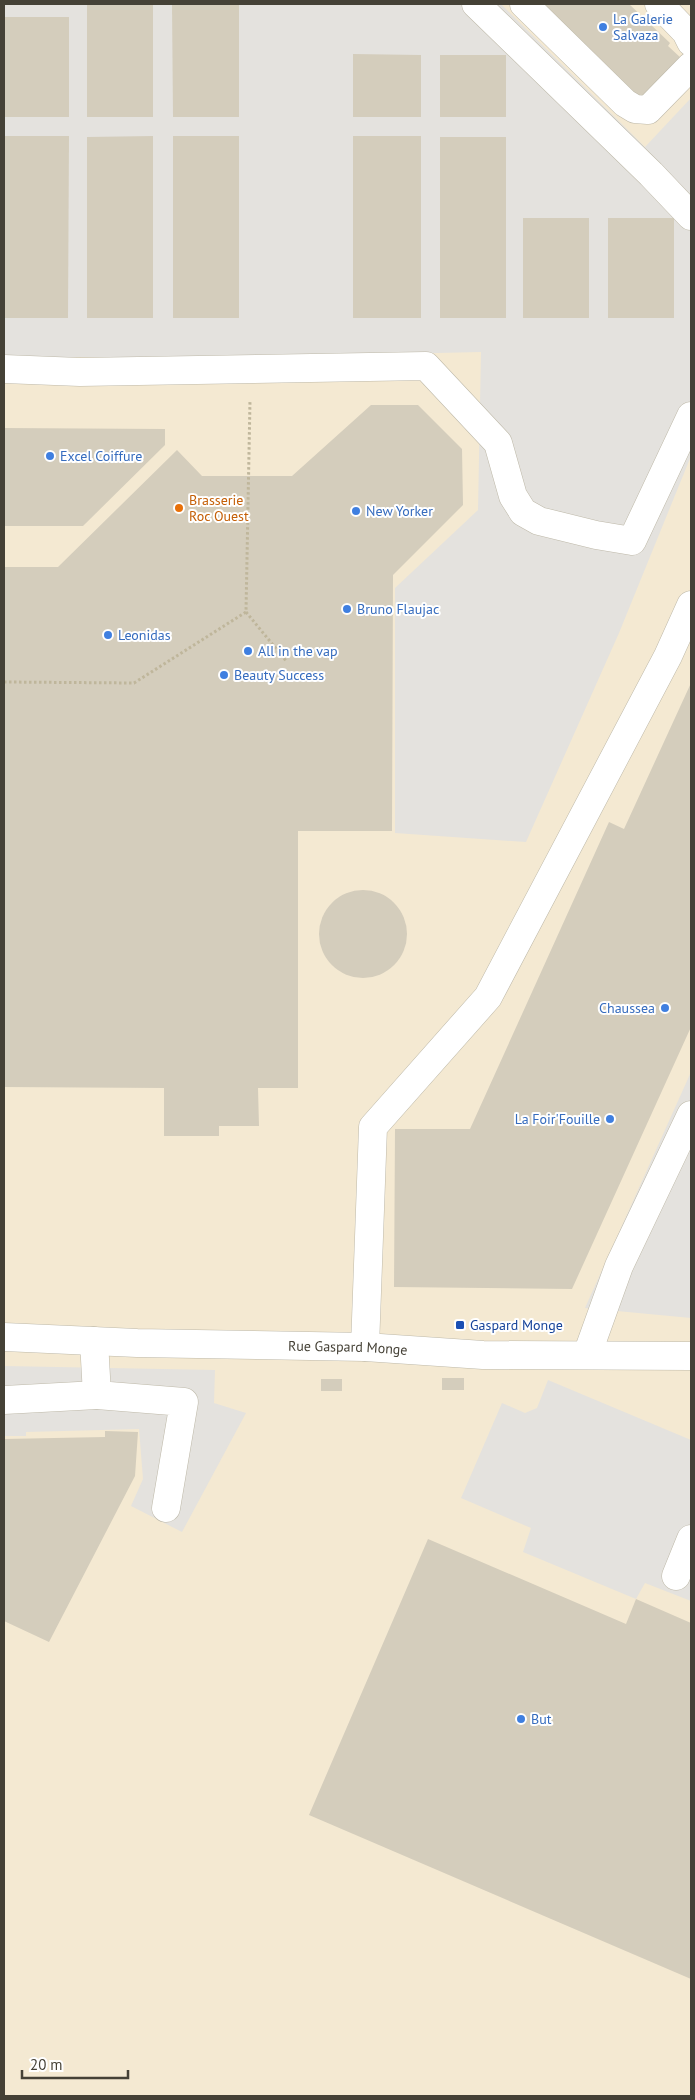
<svg xmlns="http://www.w3.org/2000/svg" width="695" height="2100" font-family="'PT Sans',sans-serif">
  <rect width="100%" height="100%" fill="#f3f0e6"/>
  <rect fill="#f4e9d2" x="4" y="4" width="687" height="2092"/>
  <g fill="#e4e2de">
    <polygon points="4,4 501,4 645,147 691,98 691,456 619,633 526,842 395,833 395,588 478,510 481,352 263,357 4,357"/>
    <polygon points="691,1072 691,1318 585,1308"/>
    <polygon points="4,1366 215,1370 214,1403 246,1413 182,1532 131,1506 143,1479 139,1429 26,1432 26,1436 4,1436"/>
    <polygon points="548,1380 691,1440 691,1601 645,1583 636,1599 523,1552 531,1528 461,1498 502,1403 525,1413 537,1408"/>
  </g>
  <g fill="#d4cdbc">
    <rect x="87" y="4" width="66" height="113"/>
    <polygon points="172,4 239,4 239,117 173,117"/>
    <polygon points="541,4 629,4 670,43 668,46 682,59 639,104"/>
    <rect x="4" y="17" width="65" height="100"/>
    <polygon points="353,54 421,55 421,117 353,117"/>
    <rect x="440" y="55" width="66" height="62"/>
    <polygon points="4,136 69,136 68,318 4,318"/>
    <polygon points="153,136 153,318 87,318 87,137"/>
    <rect x="173" y="136" width="66" height="182"/>
    <rect x="353" y="136" width="68" height="182"/>
    <rect x="440" y="137" width="66" height="181"/>
    <rect x="523" y="218" width="66" height="100"/>
    <rect x="608" y="218" width="66" height="100"/>
    <polygon points="371,405 418,405 462,449 463,505 393,575 392,831 298,831 298,1088 258,1088 259,1126 219,1126 219,1136 164,1136 164,1088 4,1087 4,567 58,567 177,450 202,476 292,476"/>
    <polygon points="4,428 165,429 165,445 83,526 4,526"/>
    <polygon points="691,683 691,1027 572,1289 394,1287 395,1129 470,1129 609,822 624,829"/>
    <circle cx="363" cy="934" r="44"/>
    <rect x="442" y="1378" width="22" height="12"/>
    <rect x="321" y="1379" width="21" height="12"/>
    <polygon points="105,1431 138,1432 135,1476 49,1642 4,1621 4,1439 105,1437"/>
    <polygon points="428,1539 626,1624 636,1599 691,1623 691,1979 309,1815"/>
  </g>
  <g fill="none" stroke-linecap="round" stroke-linejoin="round">
    <g stroke="#beb9a9" stroke-width="29">
      <g id="minor">
        <polyline points="476,4 651,174 691,216"/>
        <polyline points="524,4 625,103 635,109 648,110 691,66"/>
        <polyline points="659,4 686,32 691,42"/>
        <polyline points="4,369 80,372 426,366 498,443 513,496 523,512 539,521 596,535 632,541 691,416"/>
        <path id="s1" d="M4 1337 137 1343 365 1347 483 1355 691 1356"/>
        <polyline points="94,1341 97,1395 184,1402 166,1508"/>
        <polyline points="365,1347 373,1127 488,997 668,656 691,605"/>
        <polyline points="587,1355 619,1266 691,1115"/>
        <polyline points="4,1400 97,1395"/>
        <polyline points="676,1576 691,1539"/>
      </g>
    </g>
    <g stroke="#bfb69b" stroke-width="3" stroke-dasharray="2.5 2.5" stroke-linecap="butt">
      <polyline points="246,612 287,662"/>
      <polyline points="4,682 134,683 246,612 250,400"/>
    </g>
    <use href="#minor" stroke="#fff" stroke-width="28"/>
  </g>
  <g fill="#3f7fe0" stroke="#fff" stroke-width="2">
    <circle cx="603" cy="27" r="5"/>
    <circle cx="50" cy="456" r="5"/>
    <circle cx="356" cy="511" r="5"/>
    <circle cx="347" cy="609" r="5"/>
    <circle cx="108" cy="635" r="5"/>
    <circle cx="248" cy="651" r="5"/>
    <circle cx="224" cy="675" r="5"/>
    <circle cx="665" cy="1008" r="5"/>
    <circle cx="610" cy="1119" r="5"/>
    <circle cx="521" cy="1719" r="5"/>
  </g>
  <circle fill="#e8710a" stroke="#fff" stroke-width="2" cx="179" cy="508" r="5"/>
  <rect fill="#1a4fb4" stroke="#fff" stroke-width="2" x="455" y="1320" width="10" height="10" rx="2.5"/>
  <g text-anchor="middle" dominant-baseline="central" stroke-width="4" stroke-linejoin="round" paint-order="stroke">
    <g font-size="14" fill="#366cbe" stroke="#fff" text-anchor="start">
      <text x="613" y="19">La Galerie<tspan x="613" dy="16">Salvaza</tspan></text>
      <text x="60" y="456">Excel Coiffure</text>
      <text x="366" y="511">New Yorker</text>
      <text x="357" y="609">Bruno Flaujac</text>
      <text x="118" y="635">Leonidas</text>
      <text x="258" y="651">All in the vap</text>
      <text x="234" y="675">Beauty Success</text>
      <text x="655" y="1008" text-anchor="end">Chaussea</text>
      <text x="600" y="1119" text-anchor="end">La Foir'Fouille</text>
      <text x="531" y="1719">But</text>
    </g>
    <g font-size="14" fill="#c56008" stroke="#fff" text-anchor="start">
      <text x="189" y="500">Brasserie<tspan x="189" dy="16">Roc Ouest</tspan></text>
    </g>
    <g font-size="14" fill="#164399" stroke="#fff" text-anchor="start">
      <text x="470" y="1325">Gaspard Monge</text>
    </g>
    <g font-size="14" fill="#454136" stroke="#fff">
      <text stroke="none"><textPath href="#s1" startOffset="344">Rue Gaspard Monge</textPath></text>
    </g>
  </g>
  <rect width="695" height="2100" fill="none" stroke="#454136" stroke-width="10"/>
  <path d="M22 2070v8h106v-8" fill="none" stroke="#454136" stroke-width="2.5"/>
  <text x="30" y="2070" font-size="15" fill="#454136" stroke="#ffffff" stroke-width="4" paint-order="stroke">20 m</text>
</svg>
